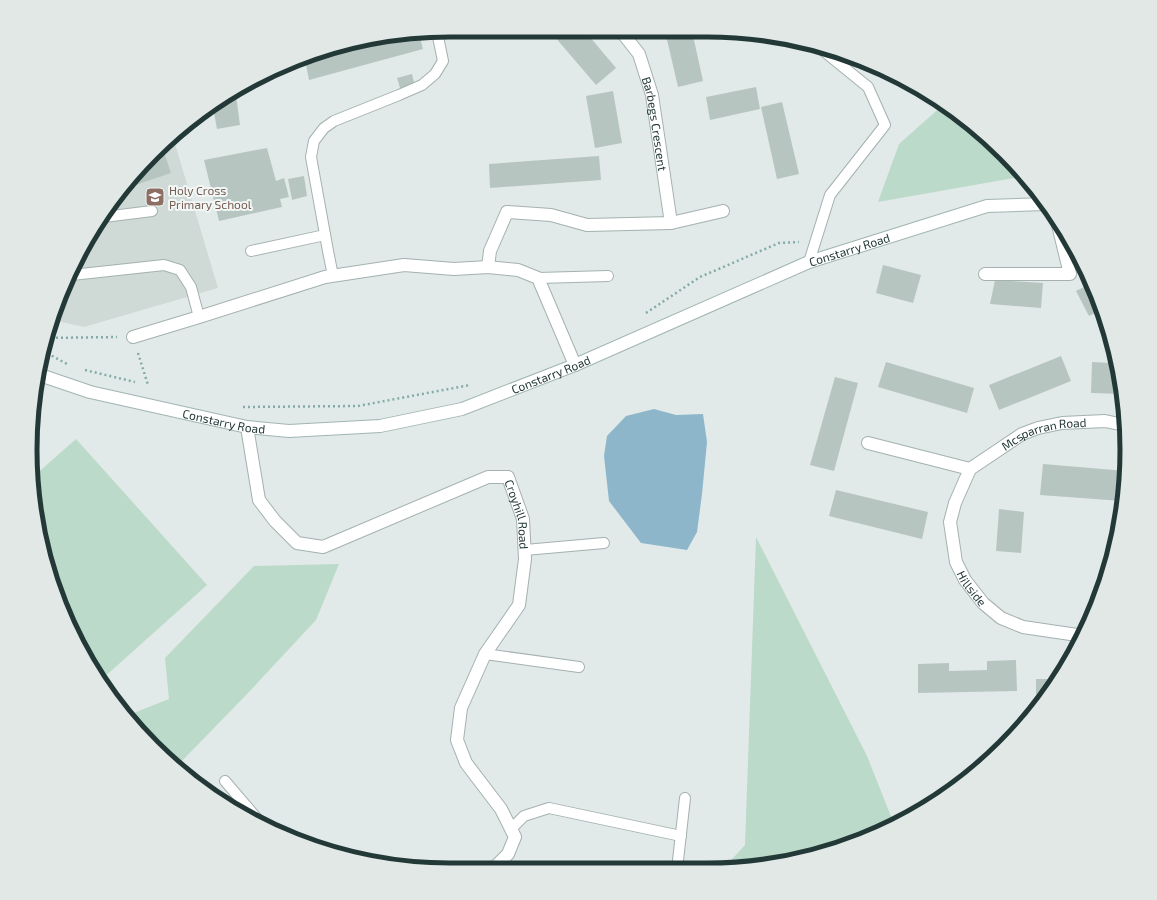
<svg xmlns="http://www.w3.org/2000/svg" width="1157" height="900" font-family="'Exo 2',sans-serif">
  <rect width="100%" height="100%" fill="#e1eae8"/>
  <polygon fill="#cfdad7" points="173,137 218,288 84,327 53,320 86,240 153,153"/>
  <g fill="#bbdac9">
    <polygon points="943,105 963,117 1025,176 878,202 899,144"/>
    <polygon points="76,439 207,585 101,680 86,660 44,559 33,477"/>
    <polygon points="756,537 867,756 894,824 842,848 735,869 723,869 745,845"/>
    <polygon points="339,564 316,620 248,693 178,765 134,727 126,716 169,699 165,658 254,566"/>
  </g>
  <polygon fill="#8db6cb" points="654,409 676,415 703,414 707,442 702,494 697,532 687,550 641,543 609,501 604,456 607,436 626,416"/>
  <g fill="#b7c5c1">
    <polygon points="549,30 584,30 616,68 596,85"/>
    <polygon points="665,31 692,31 703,81 678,87"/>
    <polygon points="419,34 423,49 309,80 305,59 341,44"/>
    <polygon points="412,74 415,87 401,91 397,78"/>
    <polygon points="245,84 247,93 236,95 240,125 217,129 213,107 240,86"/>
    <polygon points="756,87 760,109 710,120 706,97"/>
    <polygon points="613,91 622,143 595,148 586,96"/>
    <polygon points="782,102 799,174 777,179 761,107"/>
    <polygon points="162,146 171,173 133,186 131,182 153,153"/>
    <polygon points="267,148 276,181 284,178 289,197 280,199 282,207 219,221 204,160"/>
    <polygon points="599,156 601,180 490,188 489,164"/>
    <polygon points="304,176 307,196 292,200 288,179"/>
    <polygon points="883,265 921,275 913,303 876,293"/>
    <polygon points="995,280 1043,283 1041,308 990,304"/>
    <polygon points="1090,284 1102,310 1089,316 1076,291"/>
    <polygon points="1112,351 1113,351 1123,394 1091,393 1092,362 1111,363"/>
    <polygon points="1061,356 1071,381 999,410 989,385"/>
    <polygon points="886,362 974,388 967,413 878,387"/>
    <polygon points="835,377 858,383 834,471 810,465"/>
    <polygon points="1043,464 1126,471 1126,477 1122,501 1040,495"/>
    <polygon points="836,490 928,512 922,539 829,516"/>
    <polygon points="999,509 1024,512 1021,553 996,551"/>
    <polygon points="1016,660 1017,691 918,693 918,664 949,663 949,671 987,670 987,661"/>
    <polygon points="1036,679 1057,679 1040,705 1036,710"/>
  </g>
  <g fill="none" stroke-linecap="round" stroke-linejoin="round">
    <g stroke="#a4b1b0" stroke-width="12">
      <g id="service">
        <polyline points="104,217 152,211"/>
        <polyline points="251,251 325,235"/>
        <polyline points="809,262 830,195 885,125 868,87 820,48"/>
        <polyline points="72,275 164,265 180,270 191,287 199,317"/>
        <polyline points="333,276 328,251 311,157 314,141 324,128 334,121 399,95 422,85 435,74 443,61 437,32"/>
        <polyline points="538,278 608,276"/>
        <polyline points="525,550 604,543"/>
        <polyline points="485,654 579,667"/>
        <polyline points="225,781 260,822"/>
        <polyline points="511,829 524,816 549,808 681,836"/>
        <polyline points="677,869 685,798"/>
      </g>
    </g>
    <g stroke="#a4b1b0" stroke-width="14">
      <g id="minor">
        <path id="s1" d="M621 31 639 54 652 95 671 223"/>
        <polyline points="488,267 490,251 507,212 551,215 587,225 671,223 723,211"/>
        <polyline points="985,274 1070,274 1057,221"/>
        <polyline points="133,337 199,317 325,277 404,265 454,269 488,267 518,270 538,278 575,365"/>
        <path id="s2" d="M247 427 259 500 275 521 297 543 323 547 488 477H508L523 519 525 559 519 605 485 654 461 708 457 740 466 763 501 809 515 837 508 854 492 870"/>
        <polyline points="868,443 970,469"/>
        <path id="s3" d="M970 469 955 503 950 522 956 562 965 580 983 603 1001 618 1023 627 1084 636"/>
        <path id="s4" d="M970 469 1022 434 1038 428 1062 423 1105 421 1124 425"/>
      </g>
    </g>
    <g stroke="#a1b5b2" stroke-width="14">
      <g id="secondary">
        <path id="s5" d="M40 375 90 392 247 427 289 431 380 426 462 409 575 365 809 262 987 206 1045 204"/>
      </g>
    </g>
    <g stroke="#84aba7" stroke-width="2.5" stroke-dasharray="2 3" stroke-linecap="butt">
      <polyline points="646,313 700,277 779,243 799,242"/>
      <polyline points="46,338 117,337"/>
      <polyline points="43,351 67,364"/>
      <polyline points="138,353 148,385"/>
      <polyline points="85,370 135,382"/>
      <polyline points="243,407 358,406 470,385"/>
    </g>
    <use href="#service" stroke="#fff" stroke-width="10"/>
    <use href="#minor" stroke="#fff" stroke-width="12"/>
    <use href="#secondary" stroke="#fff" stroke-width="12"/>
  </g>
  <defs>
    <g id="school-square" transform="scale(1)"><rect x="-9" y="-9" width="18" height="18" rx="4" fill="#8d6e63" stroke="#f1f7f5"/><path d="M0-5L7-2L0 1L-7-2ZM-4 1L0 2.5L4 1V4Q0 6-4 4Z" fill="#fff"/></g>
  </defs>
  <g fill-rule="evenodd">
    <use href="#school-square" x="155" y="197"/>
  </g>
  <g text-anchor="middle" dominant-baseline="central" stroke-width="4" stroke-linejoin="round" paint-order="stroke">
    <g font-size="12" fill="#233938" stroke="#f1f7f5">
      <text stroke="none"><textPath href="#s1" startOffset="101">Barbegs Crescent</textPath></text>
      <text stroke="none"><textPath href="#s5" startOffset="850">Constarry Road</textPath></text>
      <text stroke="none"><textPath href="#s5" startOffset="526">Constarry Road</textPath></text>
      <text stroke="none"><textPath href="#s5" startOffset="190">Constarry Road</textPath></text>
      <text stroke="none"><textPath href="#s4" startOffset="84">Mcsparran Road</textPath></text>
      <text stroke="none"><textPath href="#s2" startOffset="396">Croyhill Road</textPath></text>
      <text stroke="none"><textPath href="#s3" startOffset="128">Hillside</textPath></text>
    </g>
    <g font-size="12" fill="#785e54" stroke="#f1f7f5" text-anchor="start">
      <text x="169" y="190">Holy Cross<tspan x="169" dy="14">Primary School</tspan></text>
    </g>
  </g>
  <path d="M0 0H1157V900H0ZM450 37H707A413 413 0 0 1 1120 450V450A413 413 0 0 1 707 863H450A413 413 0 0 1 37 450V450A413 413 0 0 1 450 37Z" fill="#e1e8e6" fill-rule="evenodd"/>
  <path fill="none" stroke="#233938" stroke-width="5" d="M450 37H707A413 413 0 0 1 1120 450V450A413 413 0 0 1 707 863H450A413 413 0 0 1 37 450V450A413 413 0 0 1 450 37Z"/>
</svg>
